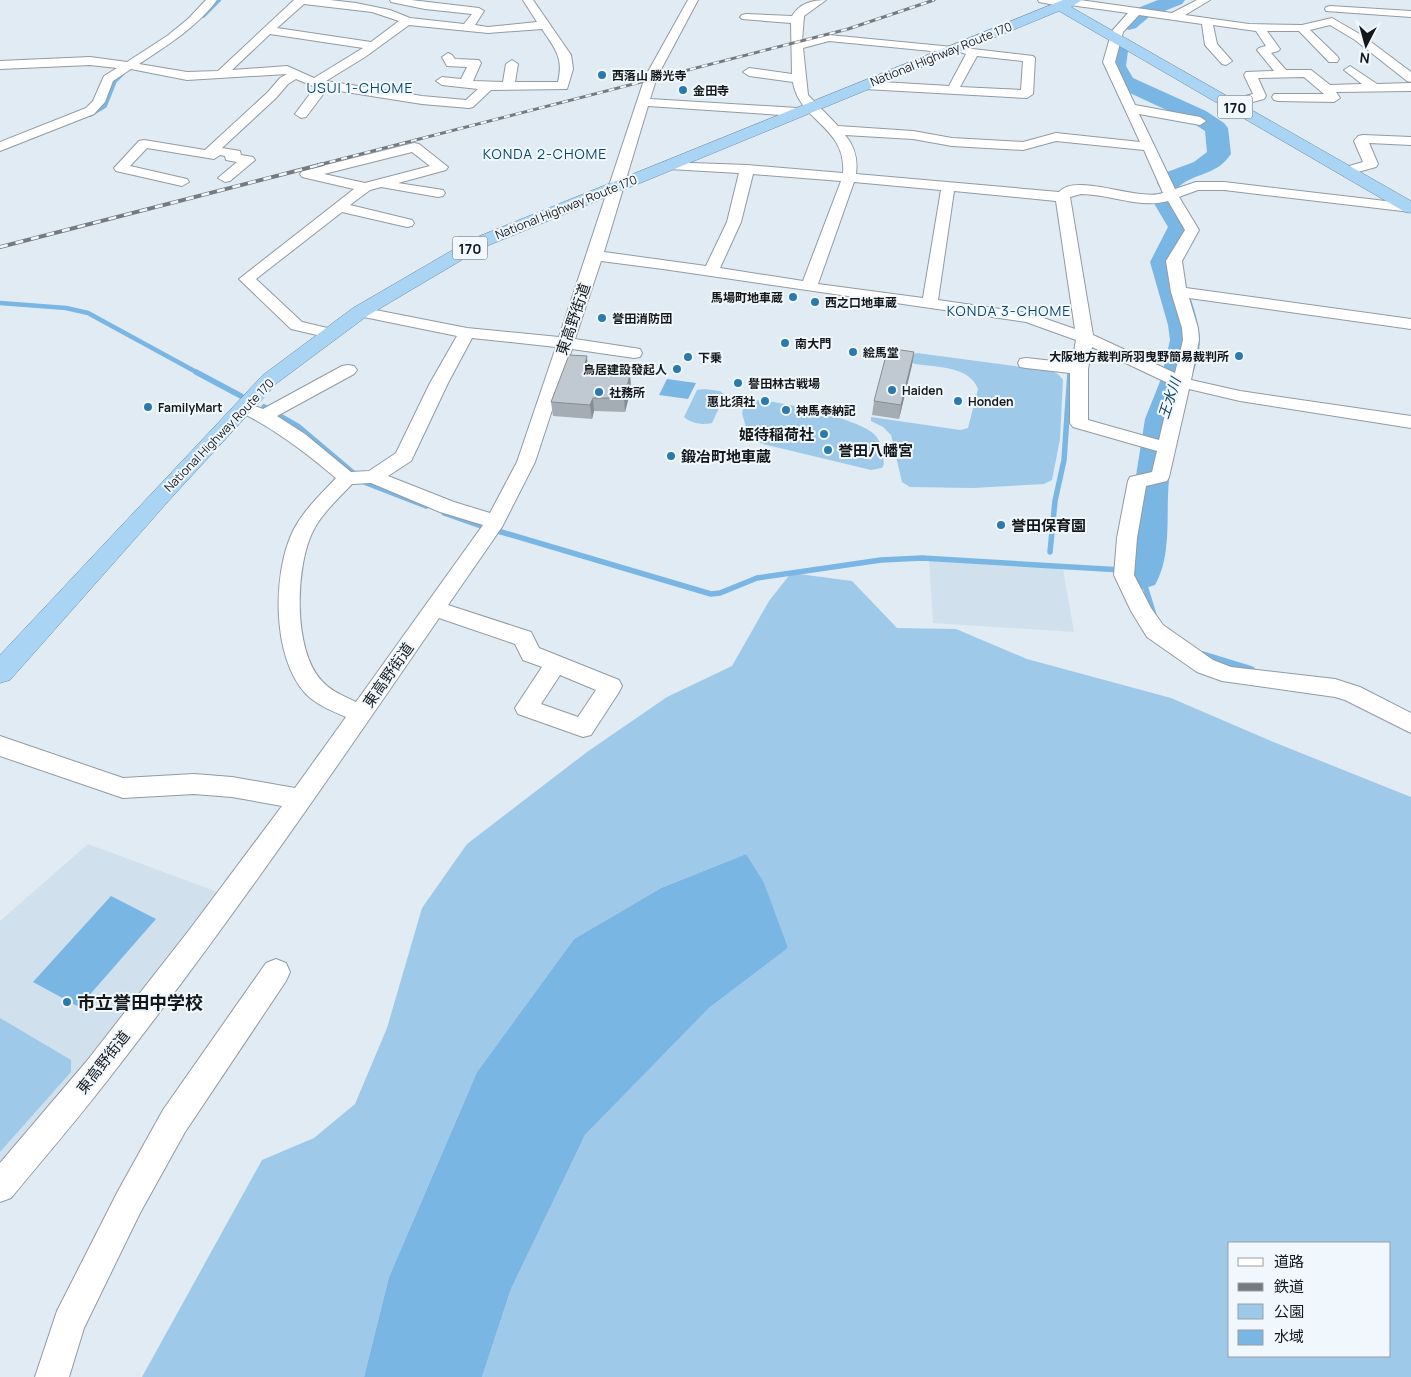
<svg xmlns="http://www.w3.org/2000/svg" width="1411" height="1377" font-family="Manrope,'Noto Sans JP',sans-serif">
  <rect width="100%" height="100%" fill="#e1ebf3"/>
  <g fill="#d0e0ed">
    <polygon points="929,560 1063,569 1074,632 933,623"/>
    <polygon points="88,844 220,893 68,1083 0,1162 0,921"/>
  </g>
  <g fill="#9fc9e8" fill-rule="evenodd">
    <path d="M917 353 1052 371 1059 375 1063 380 1060 439 1052 480 1044 484 973 488 910 487 902 482 891 435 883 427 871 421V417L960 430 968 428 978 389C970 366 935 367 915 364L911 362 912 355Z"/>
    <path d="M704 389 720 391 725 395 712 423C702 425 692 424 684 417L697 390Z"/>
    <path d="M752 400C774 399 861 419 875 435 882 442 883 455 884 464L882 468 871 470 763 444 753 440 747 431 742 413 743 409Z"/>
    <path d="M791 573 852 581 897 628 956 629 1027 659 1171 698 1271 741 1411 797V1377H482L511 1289 585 1135 709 1008 788 948 746 854 661 888 574 939 477 1072 389 1277 364 1377H142L262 1160 314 1138 355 1104 387 1028 422 908 467 844 587 752 667 697 732 666 769 601ZM1230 1243H1390V1356H1230Z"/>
    <polygon points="0,1018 71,1060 71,1072 0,1152"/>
  </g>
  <g fill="#79b6e4">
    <polygon points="667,379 696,383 688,399 659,395"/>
    <polygon points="746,854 764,883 788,948 709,1008 585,1135 511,1289 482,1377 364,1377 389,1277 477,1072 574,939 661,888"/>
    <polygon points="111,896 156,919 79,1007 33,982"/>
  </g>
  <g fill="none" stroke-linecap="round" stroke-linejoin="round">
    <g stroke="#79b6e4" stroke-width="4">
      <polyline points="203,16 219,0"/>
      <polyline points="90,115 105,106 115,81 123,73"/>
    </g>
    <polyline stroke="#79b6e4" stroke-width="4.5" points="0,303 66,308 88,313 198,373"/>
    <g stroke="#79b6e4" stroke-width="5.5">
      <polyline points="196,372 241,396"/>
      <polyline points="264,407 299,427 364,482 426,506"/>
      <polyline points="444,513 481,526 711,594 720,593 757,578 881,560 922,558 1122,570 1142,576 1154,615"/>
      <polyline points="1050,552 1055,501 1064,460 1070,372"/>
    </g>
    <polyline stroke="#79b6e4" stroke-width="8" points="1202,655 1251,670"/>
    <g fill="#79b6e4" fill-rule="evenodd">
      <polygon points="1158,0 1185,0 1182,4 1149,17 1136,28 1129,30 1122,28 1119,24 1135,9"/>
      <path d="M1118 45 1125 47 1128 51 1126 66 1133 78 1206 111 1224 123 1228 128 1231 154C1218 173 1203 172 1185 182 1180 185 1178 189 1172 190 1168 190 1164 189 1160 188L1157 183 1167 172 1194 162 1207 152 1205 131 1190 121 1117 87 1104 66 1108 51 1111 47Z"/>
      <path d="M1165 192 1174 195 1194 227 1178 262C1185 284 1199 316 1200 339 1200 366 1183 394 1177 420 1172 444 1169 471 1168 496 1167 525 1170 559 1155 585L1142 589 1129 585 1124 576 1130 551 1135 482 1145 419 1161 379 1170 340 1168 325 1150 262 1168 227 1152 200 1156 195Z"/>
    </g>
    <g stroke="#929ba2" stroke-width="2">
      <g id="minor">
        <path d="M206 0H217C197 27 168 45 139 64L187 72 218 71 294 0H330L356 3 390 10 410 18 464 24 472 14 425 9 391 2 390 0H411L479 8 484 11 475 25 488 27 537 22 523 0H533L571 55 573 69 567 89 491 90 473 107 469 108 422 104 327 89 306 117 301 118 295 114 315 87 296 79 288 84 276 98 222 148 240 151 241 155 253 157 255 160 230 181 225 182 218 178 237 162 226 160 225 156 220 155 214 159 147 148 130 166 187 179 189 182 182 186 116 171 114 168 139 141 144 140 205 150 268 92 280 78 287 74 187 80 131 69 113 81 105 102 94 114 0 151V142L86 108 93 101 104 76 117 68 90 65 0 69V61L90 57 127 62 167 36 188 19ZM304 4 372 12 399 21 371 42 277 28ZM409 25 488 33 542 29C555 49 564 57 558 82H515L518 64 512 60 506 64 503 82 473 81 481 63 479 60 455 59 452 55 448 53 442 57 447 66 467 67 461 79 442 77 436 81 442 85 478 89 466 100 422 96 326 81 365 57ZM270 34 363 48 314 78 287 66 232 70Z"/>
        <path d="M688 0H698L657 77 650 99 797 108 803 112 797 116 648 106 604 252 706 266 727 222 739 173 669 169 662 165 664 162 747 165 843 173C847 127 799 121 793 82L749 76 743 72 749 68 792 74 791 23 742 19 740 17 742 15 746 14 792 16C800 3 812 0 826 0L804 16 802 41 829 35 953 47 958 45 973 49 1033 56 1035 58 1033 94 1027 98 865 89 859 85 865 81 949 86 966 54 957 51 952 53 829 41 803 48 808 95 838 126 913 131 952 138 1023 142 1056 133 1140 142 1103 62 1112 31 1128 13 1070 5 1065 7 1039 2 1038 0H1080L1172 13 1197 0H1210L1185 15 1249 24 1302 25 1332 18 1363 36 1411 72V82L1407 81 1355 40 1330 25 1310 30 1337 56 1339 59 1337 62H1329L1299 31H1267L1280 49 1278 51 1271 53 1286 70H1311L1330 85 1362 84 1344 70 1350 66 1377 84 1411 83V91L1336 92 1340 98 1334 102 1278 101 1274 100 1272 97 1274 94H1324L1304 77 1258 78 1266 96 1264 99 1230 108 1226 107 1224 104 1226 101 1253 94 1244 75 1246 72 1274 71 1257 50 1259 48 1266 46 1256 31 1213 25 1217 44 1232 61 1226 65 1222 64 1205 45 1202 24 1139 15 1123 32 1115 62 1135 105 1200 117 1206 121 1200 125 1139 114 1175 189 1196 182H1224L1411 204V212L1224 190H1198L1179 197 1199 230 1182 261 1186 288 1411 319V329L1189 298 1198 328 1199 340 1191 380 1240 391 1411 416V428L1240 401 1189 389 1169 477 1167 481 1146 486 1137 538 1134 575 1151 608 1163 625 1213 660 1231 667 1335 679 1360 687 1411 713V733L1345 700 1335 697 1222 681 1197 672 1147 637 1131 611 1114 575 1117 538 1128 481 1130 477 1152 472 1157 451 1073 427 1070 423V373L1026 368 1020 367 1018 363 1020 359 1026 358 1072 363 1076 340 1026 322 663 269 601 261 575 339 634 348 640 349 642 353 640 357 634 358 572 349 535 462 502 527 448 605 531 632 539 648 619 680 622 686 619 692 591 735 583 737 518 714 515 708 542 667 523 660 515 644 439 618C332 774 224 931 107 1081 76 1121 43 1159 11 1198L0 1202V1163L86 1062 190 929 282 806 232 797 194 794 123 798 0 756V736L123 778 194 774 232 777 295 788 346 717C332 711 317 705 306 694 272 658 272 574 293 531 303 511 320 495 336 478 305 452 274 428 238 411L235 407 238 403 244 402 263 409 342 366 348 365 354 366 357 370 354 374 277 416 305 434 351 472 369 471 396 453 430 383 457 336 354 315 352 312 354 309 360 307 467 328 559 337 645 77ZM977 56 1023 61 1021 90 960 87ZM845 135 913 139 952 146 1023 150 1056 141 1144 150 1163 193C1139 202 1076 172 1059 192L856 174C858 159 855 147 845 135ZM753 174 841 181 803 281 720 268 741 222ZM854 182 941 190 923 298 818 284ZM954 191 1056 201 1075 329 1029 313 938 300ZM1081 194C1109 194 1142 209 1168 201L1185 230 1166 261 1171 292 1182 328 1183 340 1175 373 1093 335 1070 197ZM472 338 556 347 517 462 490 513 454 502 388 476 411 461 413 457 448 383ZM1092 347 1172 385 1159 440 1088 420V369ZM371 483 440 512 483 525 356 702C344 696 330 691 321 680 293 649 295 567 313 531 322 513 339 498 352 484ZM560 675 596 690 578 717 541 704Z"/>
        <polygon points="1330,6 1411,11 1411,17 1326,11 1325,9 1326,7"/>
        <polygon points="1363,135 1411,137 1411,145 1369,143 1378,164 1376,167 1347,175 1342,174 1340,171 1342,168 1363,162 1354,141 1358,136"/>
        <path d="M414 143 419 144 448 167 446 170 398 183 443 190 445 193 443 196 438 197 381 187 370 190 350 205 412 220 414 223 412 226 407 227 342 212 256 279 302 322 336 330 338 333 336 336 330 338 291 329 239 279 354 189 302 177 300 174 302 171ZM412 152 430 166 365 183 324 174Z"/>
        <polygon points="276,959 286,963 290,972 286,981 185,1132 140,1213 84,1328 69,1377 35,1377 57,1311 118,1191 163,1110 266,963"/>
      </g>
    </g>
    <g stroke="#688ba6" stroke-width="1">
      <polygon id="trunk" points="1063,0 1082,0 1071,7 1411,201 1411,213 1405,212 1059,11 482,248 367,316 277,383 173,496 10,680 0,683 0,655 263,375 353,308 470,240"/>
    </g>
    <use href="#minor" fill="#fff" fill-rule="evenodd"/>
    <use href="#trunk" fill="#aad4f4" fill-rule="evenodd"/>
    <g stroke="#747a7f" stroke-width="3">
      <polyline id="rail-far1" points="318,165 848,29 934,0"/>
    </g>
    <g stroke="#747a7f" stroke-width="4">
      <polyline id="rail" points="0,247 323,164"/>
    </g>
    <use href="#rail-far1" stroke="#f0f8fe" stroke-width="2" stroke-dasharray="6" stroke-linecap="butt"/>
    <use href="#rail" stroke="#f0f8fe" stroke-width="2.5" stroke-dasharray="8" stroke-linecap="butt"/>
  </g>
  <g fill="#a5adb4">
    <polygon points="914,352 912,365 899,419 872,415 874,401"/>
    <polygon points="588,367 622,369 623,375 630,375 631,389 625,412 594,411 592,419 553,416 551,402"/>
  </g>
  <g fill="#868d92">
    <polygon points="914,352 912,365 899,419 901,405"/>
    <polygon points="587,356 588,370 584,367"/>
    <polygon points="630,375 631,389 625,412 624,398"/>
    <polygon points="593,398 594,411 592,419 590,405"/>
  </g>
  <g fill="#c0c9d1" stroke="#868d92">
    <polygon points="888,348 914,352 901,405 874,401"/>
    <polygon points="569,355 587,356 584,367 622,369 621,375 630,375 624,398 593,398 590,405 551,402"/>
  </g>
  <g fill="#2c7aac" stroke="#f0f8fe" stroke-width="2">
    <circle cx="602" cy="75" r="5"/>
    <circle cx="683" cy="90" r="5"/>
    <circle cx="793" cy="297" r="5"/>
    <circle cx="815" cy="302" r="5"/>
    <circle cx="602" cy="318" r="5"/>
    <circle cx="785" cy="343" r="5"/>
    <circle cx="853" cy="352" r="5"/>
    <circle cx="1239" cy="356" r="5"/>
    <circle cx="688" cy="357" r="5"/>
    <circle cx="677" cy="369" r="5"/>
    <circle cx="738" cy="383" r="5"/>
    <circle cx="892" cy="390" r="5"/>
    <circle cx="599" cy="392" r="5"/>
    <circle cx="765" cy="401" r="5"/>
    <circle cx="958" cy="401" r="5"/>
    <circle cx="148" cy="407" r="5"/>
    <circle cx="786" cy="410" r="5"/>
    <circle cx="824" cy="434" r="5"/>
    <circle cx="828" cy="450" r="5"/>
    <circle cx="671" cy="456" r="5"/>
    <circle cx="1001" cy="525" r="5"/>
    <circle cx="67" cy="1002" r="5"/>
  </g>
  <g text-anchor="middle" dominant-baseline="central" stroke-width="4" stroke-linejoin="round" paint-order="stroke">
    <g font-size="12" fill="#15181b" stroke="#f0f8fe">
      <text transform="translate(941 54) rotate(-22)">National Highway Route 170</text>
      <text transform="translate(566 207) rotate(-22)">National Highway Route 170</text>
      <text transform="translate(219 435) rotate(-46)">National Highway Route 170</text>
    </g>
    <g font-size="12" font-weight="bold" fill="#15181b" stroke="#f0f8fe" text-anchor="start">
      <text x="612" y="75">西落山 勝光寺</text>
      <text x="693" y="90">金田寺</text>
      <text x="783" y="297" text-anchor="end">馬場町地車蔵</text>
      <text x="825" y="302">西之口地車蔵</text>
      <text x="612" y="318">誉田消防団</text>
      <text x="795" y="343">南大門</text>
      <text x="863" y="352">絵馬堂</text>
      <text x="1229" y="356" text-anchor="end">大阪地方裁判所羽曳野簡易裁判所</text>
      <text x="698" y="357">下乗</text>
      <text x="667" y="369" text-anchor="end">鳥居建設發起人</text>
      <text x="748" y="383">譽田林古戦場</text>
      <text x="902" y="390">Haiden</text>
      <text x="609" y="392">社務所</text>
      <text x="755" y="401" text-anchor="end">惠比須社</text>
      <text x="968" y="401">Honden</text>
      <text x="158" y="407">FamilyMart</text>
      <text x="796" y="410">神馬奉納記</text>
    </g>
    <g font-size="14" letter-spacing="1" fill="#0c4567" stroke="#f0f8fe">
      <text x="360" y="87">USUI 1-CHOME</text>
      <text x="545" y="153">KONDA 2-CHOME</text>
      <text x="1009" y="310">KONDA 3-CHOME</text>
    </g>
    <g fill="#f0f8fe" stroke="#575b5f" stroke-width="1">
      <rect x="1217.5" y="95.5" width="35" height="23" rx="4"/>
      <rect x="452.5" y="236.5" width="35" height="23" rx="4"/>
    </g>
    <g font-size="14" font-weight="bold" fill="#15181b">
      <text x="1235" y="107">170</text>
      <text x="470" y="248">170</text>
    </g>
    <g font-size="14" font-style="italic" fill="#10415f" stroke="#f0f8fe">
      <text transform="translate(1169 398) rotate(-72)">王水川</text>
    </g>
    <g font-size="15" fill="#15181b" stroke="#f0f8fe">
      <text transform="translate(573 319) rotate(-71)">東高野街道</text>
      <text transform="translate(388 675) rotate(-55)">東高野街道</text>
      <text transform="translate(103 1062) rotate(-52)">東高野街道</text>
    </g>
    <g font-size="15" font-weight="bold" fill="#15181b" stroke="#f0f8fe" text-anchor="start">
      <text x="814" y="434" text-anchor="end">姫待稲荷社</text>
      <text x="838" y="450">誉田八幡宮</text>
      <text x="681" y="456">鍛冶町地車蔵</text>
      <text x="1011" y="525">誉田保育園</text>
    </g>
    <g font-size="18" font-weight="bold" fill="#15181b" stroke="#f0f8fe" text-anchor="start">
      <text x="77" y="1002">市立誉田中学校</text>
    </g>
  </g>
  <rect x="1228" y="1242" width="162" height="115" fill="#f0f8fe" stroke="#989ea3"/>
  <rect x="1238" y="1258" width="25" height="8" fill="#ffffff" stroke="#989ea3"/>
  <text x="1274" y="1267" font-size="15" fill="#15181b">道路</text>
  <rect x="1238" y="1283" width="25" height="8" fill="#747a7f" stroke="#989ea3"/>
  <text x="1274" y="1292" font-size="15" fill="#15181b">鉄道</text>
  <rect x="1238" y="1304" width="25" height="15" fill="#9fc9e8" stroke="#989ea3"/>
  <text x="1274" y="1317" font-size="15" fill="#15181b">公園</text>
  <rect x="1238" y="1330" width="25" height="15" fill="#79b6e4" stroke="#989ea3"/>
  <text x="1274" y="1342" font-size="15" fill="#15181b">水域</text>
  <g transform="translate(1366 45) rotate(186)" stroke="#f0f8fe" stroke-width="4" paint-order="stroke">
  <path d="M0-4L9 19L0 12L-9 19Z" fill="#15181b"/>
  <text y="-8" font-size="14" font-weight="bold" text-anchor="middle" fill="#15181b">N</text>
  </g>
</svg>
